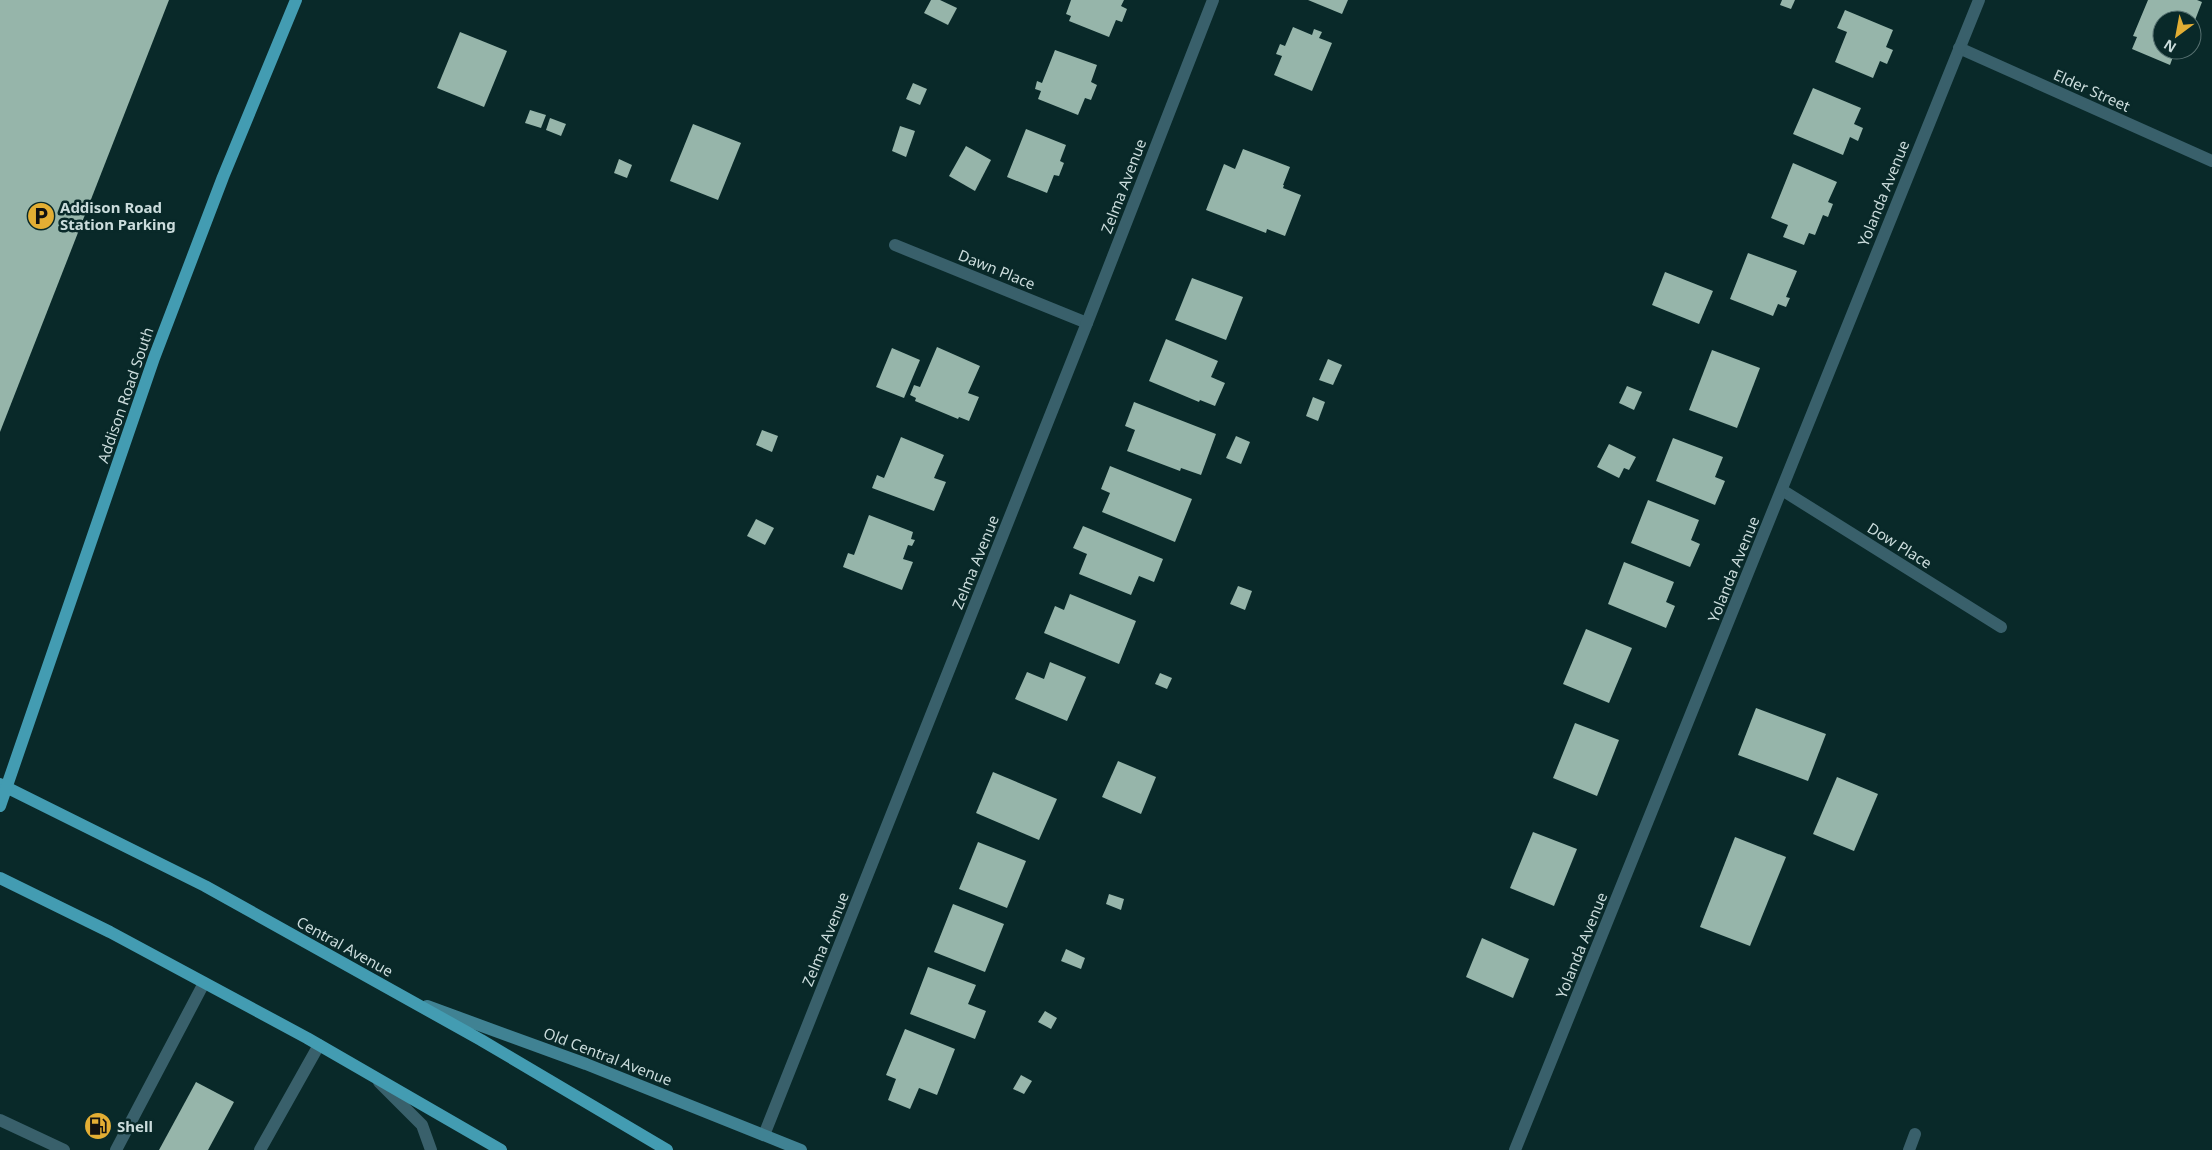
<svg xmlns="http://www.w3.org/2000/svg" width="2212" height="1150" font-family="'Noto Sans',sans-serif">
  <rect width="100%" height="100%" fill="#092929"/>
  <g fill="#96b5aa">
    <polygon points="0,0 169,0 0,432"/>
    <polygon points="931,0 940,0 957,8 948,25 924,13"/>
    <polygon points="1071,0 1124,0 1121,6 1127,9 1122,22 1116,20 1109,37 1069,21 1071,16 1066,14"/>
    <polygon points="1308,0 1348,0 1342,14"/>
    <polygon points="1782,0 1795,0 1791,9 1780,5"/>
    <polygon points="2148,0 2197,0 2202,2 2192,28 2192,20 2162,20 2162,50 2183,50 2180,57 2174,54 2170,65 2132,49 2137,37 2133,36"/>
    <polygon points="1845,10 1893,30 1886,47 1893,50 1887,64 1880,61 1873,78 1835,62 1847,32 1837,28"/>
    <polygon points="1293,27 1312,35 1314,29 1322,32 1319,38 1332,43 1312,91 1274,75 1282,56 1276,54 1280,44 1285,46"/>
    <polygon points="460,32 507,51 484,107 437,88"/>
    <polygon points="1055,50 1097,65 1091,82 1097,85 1091,100 1085,98 1078,115 1038,99 1041,91 1035,89 1037,81 1042,83"/>
    <polygon points="913,83 927,89 920,105 906,99"/>
    <polygon points="1813,88 1861,108 1854,124 1863,128 1858,141 1850,137 1843,155 1793,134"/>
    <polygon points="530,110 546,115 541,128 525,123"/>
    <polygon points="550,118 566,124 561,136 546,130"/>
    <polygon points="693,124 741,143 718,200 670,181"/>
    <polygon points="900,126 915,131 906,157 892,151"/>
    <polygon points="1026,129 1066,145 1060,161 1064,163 1059,176 1054,175 1047,193 1007,177"/>
    <polygon points="966,146 991,160 975,191 949,176"/>
    <polygon points="1243,149 1290,167 1283,185 1284,185 1283,188 1301,195 1285,236 1267,229 1266,233 1206,210 1224,164 1235,169"/>
    <polygon points="619,159 632,165 627,178 614,173"/>
    <polygon points="1793,163 1837,182 1828,202 1833,204 1828,217 1823,215 1815,235 1809,233 1804,245 1783,237 1788,225 1771,218"/>
    <polygon points="1748,253 1797,271 1786,297 1790,298 1786,307 1778,304 1773,316 1730,299"/>
    <polygon points="1665,272 1713,291 1699,324 1652,305"/>
    <polygon points="1192,278 1243,297 1226,340 1175,320"/>
    <polygon points="1166,339 1218,361 1211,377 1225,383 1215,406 1200,400 1199,402 1149,381"/>
    <polygon points="937,347 980,366 968,393 979,397 969,421 959,417 958,419 915,401 916,398 910,395 914,385 920,387"/>
    <polygon points="892,348 920,360 904,398 876,387"/>
    <polygon points="1712,350 1760,368 1737,428 1689,410"/>
    <polygon points="1328,359 1342,365 1333,385 1319,380"/>
    <polygon points="1627,386 1642,392 1634,410 1619,403"/>
    <polygon points="1313,397 1325,402 1318,421 1306,416"/>
    <polygon points="1134,402 1216,434 1201,475 1181,468 1180,471 1127,451 1135,430 1125,426"/>
    <polygon points="762,430 778,436 772,452 756,445"/>
    <polygon points="1236,436 1250,442 1241,464 1226,458"/>
    <polygon points="901,437 944,455 934,478 946,482 934,511 872,488 877,475 884,478"/>
    <polygon points="1673,438 1723,457 1715,477 1725,481 1715,505 1656,481"/>
    <polygon points="1609,444 1636,457 1629,470 1624,468 1619,478 1597,467"/>
    <polygon points="1110,466 1192,499 1175,542 1102,512 1110,493 1101,489"/>
    <polygon points="1648,500 1699,520 1691,540 1700,544 1690,567 1631,543"/>
    <polygon points="869,515 913,532 911,539 915,540 912,546 908,545 903,559 913,562 902,590 843,567 848,553 854,555"/>
    <polygon points="756,519 774,528 765,545 747,536"/>
    <polygon points="1083,526 1163,559 1154,582 1139,576 1131,595 1079,574 1087,554 1073,548"/>
    <polygon points="1624,562 1674,582 1666,602 1675,606 1666,628 1608,604"/>
    <polygon points="1238,586 1252,591 1245,610 1230,604"/>
    <polygon points="1070,594 1136,621 1119,664 1044,633 1055,606 1064,610"/>
    <polygon points="1586,629 1632,648 1609,703 1563,684"/>
    <polygon points="1050,662 1086,677 1067,721 1015,699 1027,672 1044,679"/>
    <polygon points="1160,673 1172,678 1167,689 1155,684"/>
    <polygon points="1756,708 1826,734 1808,781 1738,755"/>
    <polygon points="1575,723 1619,740 1597,796 1553,778"/>
    <polygon points="1118,761 1156,777 1141,814 1102,797"/>
    <polygon points="993,772 1057,799 1039,840 976,813"/>
    <polygon points="1837,777 1878,794 1854,851 1813,834"/>
    <polygon points="1533,832 1577,849 1554,906 1510,888"/>
    <polygon points="1735,837 1786,857 1750,946 1700,927"/>
    <polygon points="978,842 1026,861 1007,908 959,889"/>
    <polygon points="1109,894 1124,899 1121,910 1106,904"/>
    <polygon points="953,904 1004,924 985,972 934,952"/>
    <polygon points="1482,938 1529,959 1513,998 1466,977"/>
    <polygon points="1066,949 1085,958 1081,969 1061,961"/>
    <polygon points="928,967 976,985 968,1004 986,1011 975,1039 910,1014"/>
    <polygon points="1045,1011 1057,1018 1051,1029 1038,1022"/>
    <polygon points="905,1029 955,1049 937,1095 919,1088 910,1109 888,1100 896,1079 886,1075"/>
    <polygon points="1021,1075 1032,1081 1024,1094 1013,1089"/>
    <polygon points="196,1082 234,1102 208,1150 159,1150"/>
  </g>
  <g fill="none" stroke-linecap="round" stroke-linejoin="round">
    <g stroke="#39606b" stroke-width="12">
      <polyline points="379,1082 422,1125 431,1150"/>
      <polyline points="0,1120 64,1150"/>
      <polyline points="116,1150 204,983"/>
      <polyline points="260,1150 319,1045"/>
      <polyline points="1909,1150 1915,1134"/>
    </g>
    <g stroke="#39606b" stroke-width="12">
      <polyline points="1959,48 2212,161"/>
      <polyline points="895,245 1087,323"/>
      <polyline points="1782,490 2001,627"/>
      <polyline points="764,1135 1087,323 1213,0"/>
      <polyline points="1515,1150 1979,0"/>
    </g>
    <polyline stroke="#408293" stroke-width="12" points="427,1006 586,1064 801,1150"/>
    <g stroke="#439cb2" stroke-width="12">
      <polyline points="0,784 205,886 481,1040 667,1150"/>
      <polyline points="0,806 154,358 223,177 296,0"/>
      <polyline points="0,878 110,932 307,1038 501,1150"/>
    </g>
  </g>
  <defs>
    <g id="parking-disc" transform="scale(1.4375)"><circle r="9.5" fill="#e3ae34" stroke="#092929"/><path d="M-3.5-5.5H1a3.5 3.5 0 0 1 0 7H-1V5.5H-3.5ZM-1-3.4V-.6H.8a1.4 1.4 0 0 0 0-2.8Z" fill="#111"/></g>
    <g id="fuel-disc" transform="scale(1.4375)"><circle r="9.5" fill="#e3ae34" stroke="#092929"/><path d="M-5.5-6h7V0h2V4h1.3V-2.5L3-4.5l.8-.8L6-3V5H2.5V1h-1V6h-7ZM-4.2-4.7v3.2H.2V-4.7Z" fill="#111"/></g>
  </defs>
  <g fill-rule="evenodd">
    <use href="#parking-disc" x="41" y="216"/>
    <use href="#fuel-disc" x="98" y="1126"/>
  </g>
  <g text-anchor="middle" dominant-baseline="central" stroke-width="5" stroke-linejoin="round" paint-order="stroke">
    <g font-size="15" fill="#cbdcdc" stroke="#092929">
      <text transform="translate(2092 90) rotate(24)">Elder Street</text>
      <text transform="translate(1123 186) rotate(-69)">Zelma Avenue</text>
      <text transform="translate(1883 193) rotate(-68)">Yolanda Avenue</text>
      <text transform="translate(997 269) rotate(22)">Dawn Place</text>
      <text transform="translate(125 395) rotate(-71)">Addison Road South</text>
      <text transform="translate(1900 545) rotate(32)">Dow Place</text>
      <text transform="translate(975 562) rotate(-68)">Zelma Avenue</text>
      <text transform="translate(1733 569) rotate(-68)">Yolanda Avenue</text>
      <text transform="translate(825 939) rotate(-68)">Zelma Avenue</text>
      <text transform="translate(1581 945) rotate(-68)">Yolanda Avenue</text>
      <text transform="translate(345 946) rotate(29)">Central Avenue</text>
      <text transform="translate(608 1056) rotate(21)">Old Central Avenue</text>
    </g>
    <g font-size="15" font-weight="bold" fill="#cbdcdc" stroke="#092929" text-anchor="start">
      <text x="60" y="207">Addison Road<tspan x="60" dy="17">Station Parking</tspan></text>
      <text x="117" y="1126">Shell</text>
    </g>
  </g>
  <g transform="translate(2177 35) rotate(212)"><circle r="24" fill="#092929" stroke="#577171"/>
  <path d="M0-4L9 19L0 12L-9 19Z" fill="#e3ae34"/>
  <text y="-8" font-size="14" font-weight="bold" text-anchor="middle" fill="#cbdcdc">N</text>
  </g>
</svg>
